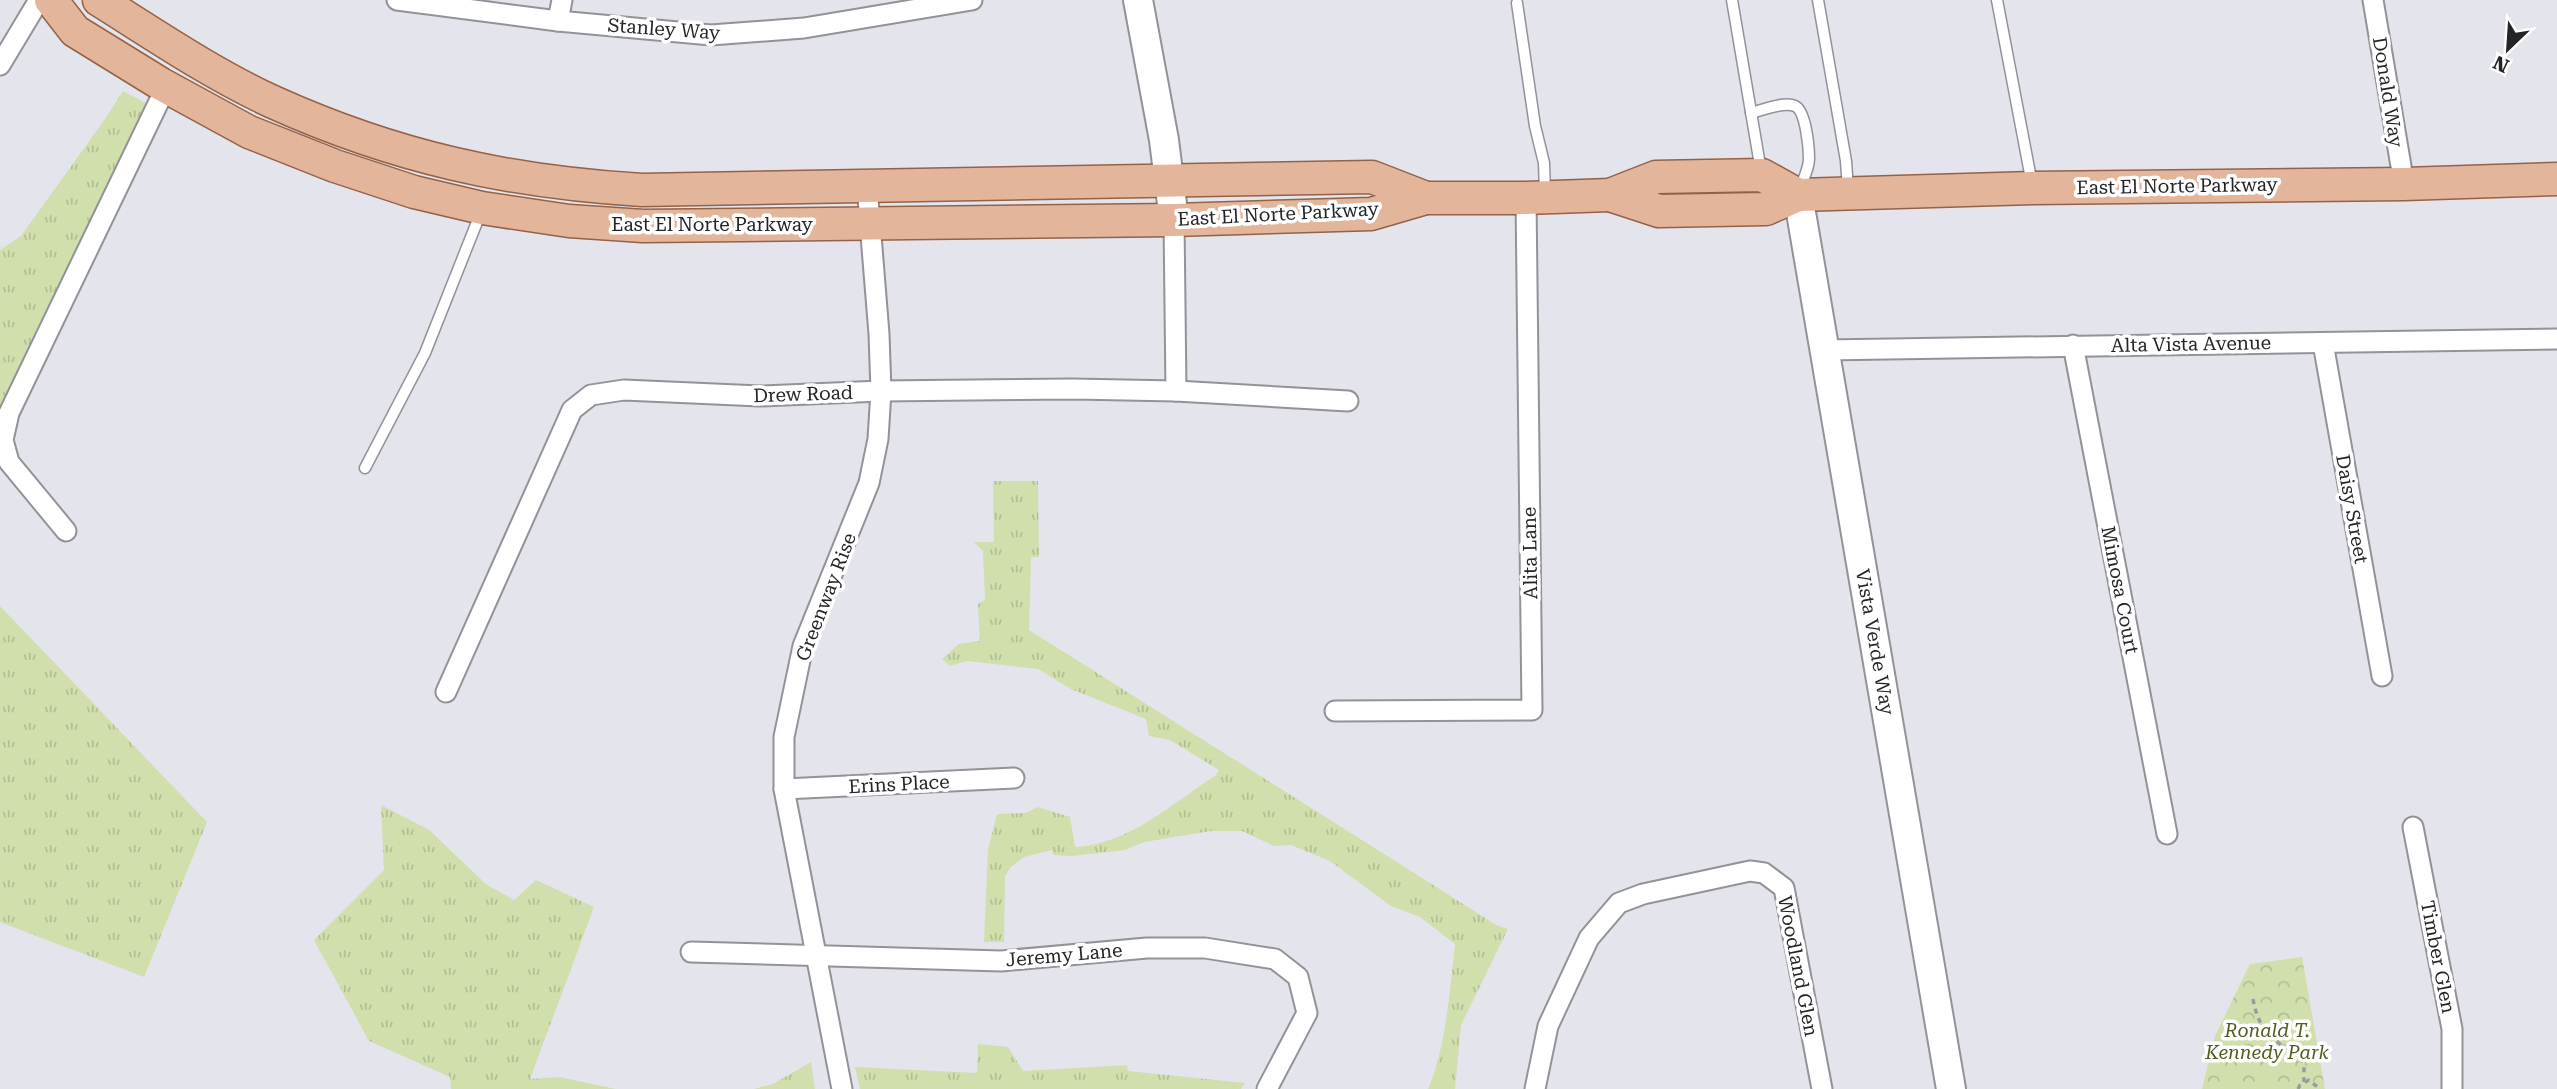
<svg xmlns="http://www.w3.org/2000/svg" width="2557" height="1089" font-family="'Roboto Serif',serif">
  <defs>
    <pattern id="grass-tufts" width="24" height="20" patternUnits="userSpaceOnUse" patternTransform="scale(1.75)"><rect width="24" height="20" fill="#d0dfac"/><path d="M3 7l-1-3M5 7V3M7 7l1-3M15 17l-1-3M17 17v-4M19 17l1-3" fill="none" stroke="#b2bf94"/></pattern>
    <pattern id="park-crowns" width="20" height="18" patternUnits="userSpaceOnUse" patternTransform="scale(1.75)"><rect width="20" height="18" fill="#d0dfac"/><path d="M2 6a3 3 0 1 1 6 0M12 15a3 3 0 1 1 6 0" fill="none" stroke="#b2bf94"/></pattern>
  </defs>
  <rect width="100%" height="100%" fill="#e4e4ec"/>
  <g fill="url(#grass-tufts)">
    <polygon points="123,91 147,104 0,420 0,250 21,236 105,119"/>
    <path d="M993 481H1038L1039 557H1031L1029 630 1498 926 1508 929 1461 1025 1455 1089H1428C1446 1048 1450 989 1455 944L1420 917 1391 906 1330 861 1291 845 1274 846 1242 831H1211L1144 842 1125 850 1071 856 1053 855 1052 850 1024 857 1011 867 1005 876 1004 942H984L988 849 997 814 1026 813 1037 807 1070 817 1075 847C1128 845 1173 803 1216 775L1219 770 1170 740 1149 736 1146 719 1071 689 1038 669 967 661 950 666 942 659 959 644 980 641 978 604 985 600 983 551 974 542H994Z"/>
    <polygon points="0,606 207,822 144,977 0,922"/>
    <polygon points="381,805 429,830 487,885 514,900 536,880 594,907 530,1079 559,1077 616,1089 451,1089 450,1077 369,1041 314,940 384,870"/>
    <polygon points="978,1044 1008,1047 1023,1071 1127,1065 1128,1071 1245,1083 1241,1089 860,1089 855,1067 977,1073"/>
    <polygon points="811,1062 815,1089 754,1089 773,1084"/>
  </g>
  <polygon fill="url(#park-crowns)" points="2302,957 2325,1089 2202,1089 2215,1036 2250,964"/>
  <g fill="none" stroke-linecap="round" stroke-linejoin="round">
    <g stroke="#929299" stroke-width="13">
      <g id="lane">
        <polyline points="1732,0 1761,171"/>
        <polyline points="1818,0 1846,161 1848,190"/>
        <polyline points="1997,0 2032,184"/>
        <polyline points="1517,3 1535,126 1544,163 1545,193"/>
        <path d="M1751 113C1763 110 1784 101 1795 106 1806 111 1809 148 1809 159 1809 169 1802 182 1799 191"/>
        <polyline points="365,468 425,353 481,212"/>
      </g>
    </g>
    <g stroke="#929299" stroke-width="23">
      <g id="street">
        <polyline points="397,0 558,21 711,35 804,28 972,0"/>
        <polyline points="2373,0 2404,184"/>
        <polyline points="558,21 562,0"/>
        <polyline points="0,65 39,0"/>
        <polyline points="1174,220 1176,391"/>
        <polyline points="2323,343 2382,676"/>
        <polyline points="2073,345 2167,834"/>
        <polyline points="1824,350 2557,339"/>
        <polyline points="66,531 9,462 3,440 9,413 166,87"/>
        <polyline points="446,692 572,410 591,395 624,390 760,396 881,391 1073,389 1176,391 1348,401"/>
        <polyline points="1335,711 1532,710 1526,198"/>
        <polyline points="784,789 1014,778"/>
        <polyline points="2413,827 2452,1029 2452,1089"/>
        <polyline points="691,952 1001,961 1147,948 1205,948 1275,959 1298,977 1307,1013 1267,1089"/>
        <polyline points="842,1089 784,789 784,737 803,646 869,483 878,439 881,391 879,334 867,186"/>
        <polyline points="1535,1089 1548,1026 1589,938 1619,903 1643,894 1750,871 1764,873 1784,888 1822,1089"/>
      </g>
    </g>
    <g stroke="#929299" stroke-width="32">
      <g id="secondary">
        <polyline points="1138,0 1164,140 1174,220"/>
        <polyline points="1798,195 1951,1089"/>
      </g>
    </g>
    <g stroke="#946247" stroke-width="35">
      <g id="primary">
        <polyline points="51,0 75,31 161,84 249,132 335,166 414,192 482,208 569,221 643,226 1174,220 1371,214 1426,198 1526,198 1610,195 1656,177 1762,175 1798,195"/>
        <path d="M99 0C155 35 212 74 273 102 395 157 508 182 642 190L1372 177 1426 198"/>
        <polyline points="1610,195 1659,211 1766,209 1798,195 2033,188 2404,184 2557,179"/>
      </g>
    </g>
    <g stroke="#9a9aa0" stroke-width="3.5" stroke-dasharray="5 5" stroke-linecap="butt">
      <path d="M2253 999C2258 1028 2271 1042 2298 1053L2304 1064V1082"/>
      <polyline points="2298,1089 2300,1085 2309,1080 2320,1089"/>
    </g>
    <use href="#lane" stroke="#fff" stroke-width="10"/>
    <use href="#street" stroke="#fff" stroke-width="19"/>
    <use href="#secondary" stroke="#fff" stroke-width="28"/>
    <use href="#primary" stroke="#e3b59b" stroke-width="32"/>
  </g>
  <g text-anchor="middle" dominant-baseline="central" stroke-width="7" stroke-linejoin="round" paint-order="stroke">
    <g font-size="19" fill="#242427" stroke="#fff">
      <text transform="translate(664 29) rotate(4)">Stanley Way</text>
      <text transform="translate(2388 92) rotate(81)">Donald Way</text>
      <text transform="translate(2177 186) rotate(-1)">East El Norte Parkway</text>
      <text transform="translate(1278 214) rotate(-3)">East El Norte Parkway</text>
      <text x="712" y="224">East El Norte Parkway</text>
      <text transform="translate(2191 344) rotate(-1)">Alta Vista Avenue</text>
      <text transform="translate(803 394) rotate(-2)">Drew Road</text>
      <text transform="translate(2352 509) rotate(80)">Daisy Street</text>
      <text transform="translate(1530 553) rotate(-91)">Alita Lane</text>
      <text transform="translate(2120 590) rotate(79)">Mimosa Court</text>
      <text transform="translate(826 597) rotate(-69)">Greenway Rise</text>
      <text transform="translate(1875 642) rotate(80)">Vista Verde Way</text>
      <text transform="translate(899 784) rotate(-3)">Erins Place</text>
      <text transform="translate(1064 955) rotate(-5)">Jeremy Lane</text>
      <text transform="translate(2438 957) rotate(79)">Timber Glen</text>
      <text transform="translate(1798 966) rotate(79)">Woodland Glen</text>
    </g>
    <g font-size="19" font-style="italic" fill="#4e5d1d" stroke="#fff">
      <text x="2267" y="1030">Ronald T.<tspan x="2267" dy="22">Kennedy Park</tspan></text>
    </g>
  </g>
  <g transform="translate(2508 49) rotate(205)" stroke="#ffffff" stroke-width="5" paint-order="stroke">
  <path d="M0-5L12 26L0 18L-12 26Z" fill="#242427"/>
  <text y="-10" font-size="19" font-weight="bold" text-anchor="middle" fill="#242427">N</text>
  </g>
</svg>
